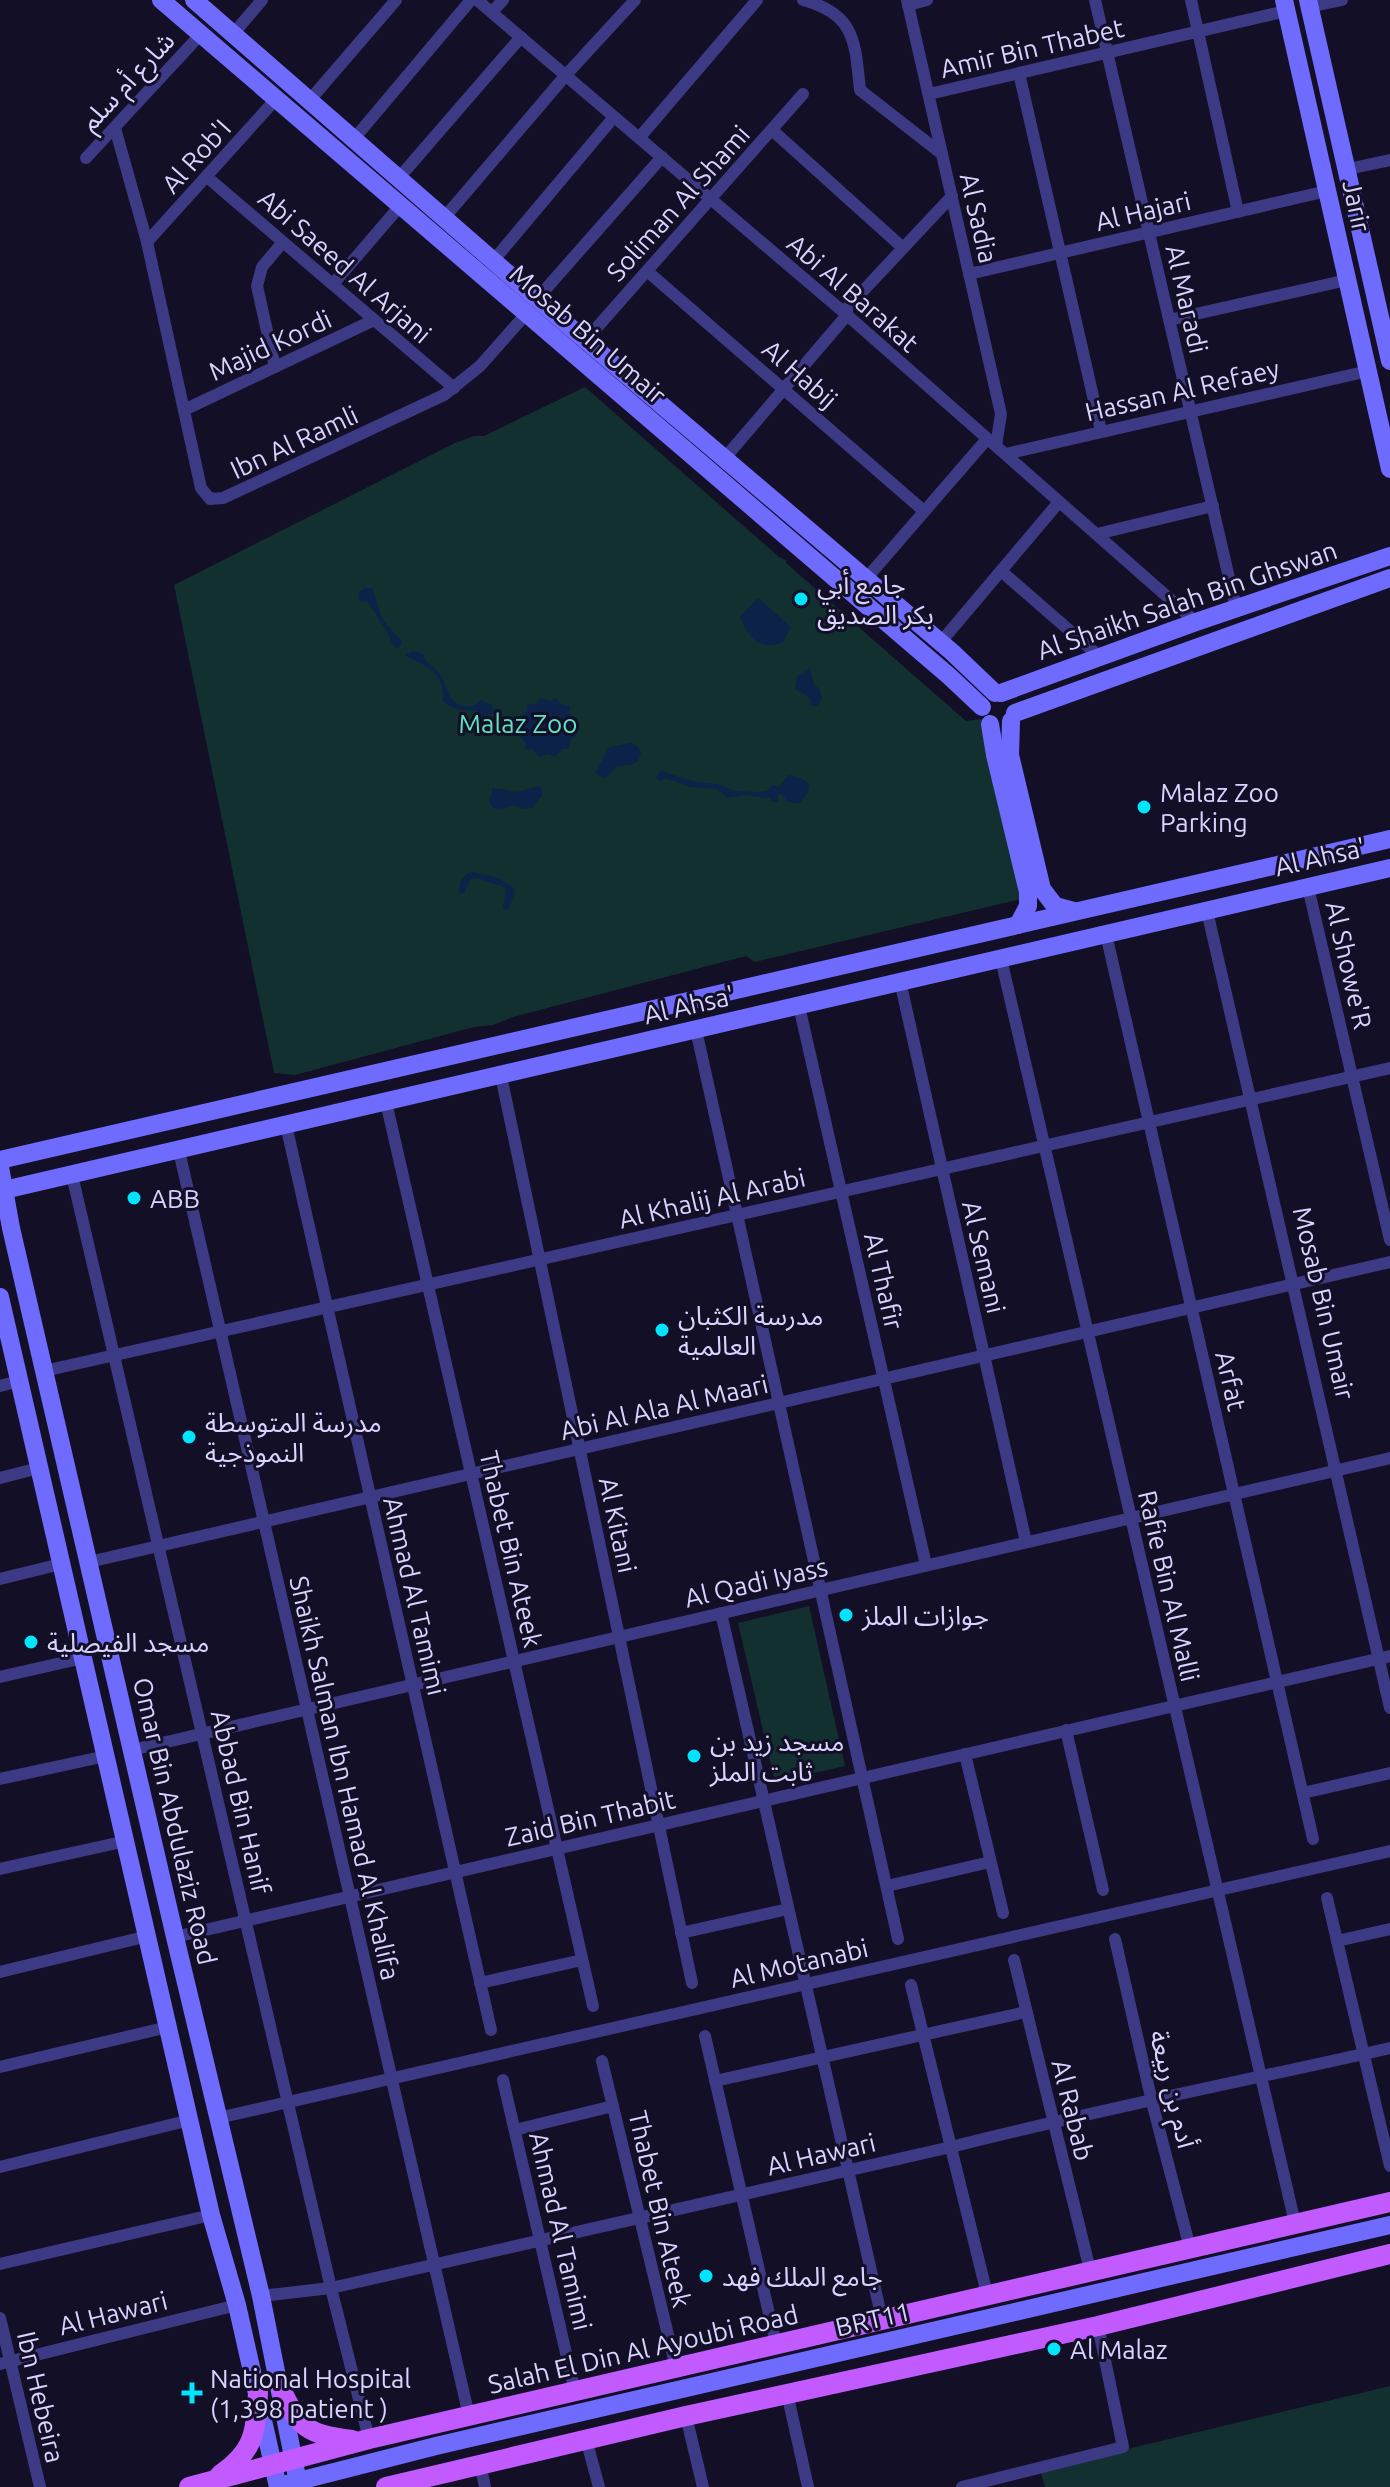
<svg xmlns="http://www.w3.org/2000/svg" width="1390" height="2487" font-family="Ubuntu,'Noto Sans Arabic',sans-serif">
  <rect width="100%" height="100%" fill="#130f26"/>
  <g fill="#12302f">
    <polygon points="585,387 779,557 787,561 786,563 841,611 843,610 846,616 966,721 981,719 1025,898 755,962 746,956 513,1017 493,1025 474,1027 295,1075 274,1073 174,585 455,443 474,436 484,436"/>
    <polygon points="809,1606 845,1766 775,1782 738,1623"/>
    <polygon points="1390,2386 1390,2487 1045,2487 1040,2470"/>
  </g>
  <g fill="#0c2248">
    <polygon points="365,588 372,588 382,618 402,642 400,647 396,649 392,644 388,633 368,602 359,601 358,593"/>
    <path d="M758 598 791 627 783 642C760 652 749 638 740 617Z"/>
    <path d="M413 651 423 654C425 663 433 666 439 673 450 687 447 710 474 706L480 700 493 705 492 709H504L483 718 476 711C459 710 456 711 443 701 445 671 425 666 404 655Z"/>
    <polygon points="810,668 814,685 820,689 822,699 818,706 812,706 810,698 795,689 797,676"/>
    <polygon points="541,698 550,701 557,698 560,704 570,706 569,713 577,720 574,726 576,736 571,739 569,749 562,749 555,757 549,754 539,757 532,749 525,749 525,742 518,734 522,728 519,718 528,711 527,705 535,704"/>
    <polygon points="631,743 638,747 641,753 638,762 630,765 617,766 605,779 595,773 609,747"/>
    <path d="M662 770C684 781 695 781 717 784 722 785 725 787 729 789 740 792 757 793 767 791L772 785 779 787 788 775C797 776 802 778 809 784L808 792 800 803C791 803 787 803 783 795L779 794 778 802H772L770 797 765 798 745 795 727 798 717 789 691 787 666 778 660 781 656 777Z"/>
    <path d="M538 786 542 790V795L532 808 523 809 514 805C504 808 496 815 489 802L493 788 517 792Z"/>
    <polygon points="472,872 495,877 513,887 515,892 509,908 505,910 503,907 506,888 477,878 471,879 464,893 459,894 460,882 468,873"/>
  </g>
  <g fill="none" stroke-linecap="round" stroke-linejoin="round">
    <g stroke="#3d3a85" stroke-width="12">
      <polyline points="477,0 847,315 1196,622"/>
      <path d="M803 0C856 14 855 43 860 90L942 154"/>
      <polyline points="907,0 1001,414 996,446"/>
      <polyline points="1095,0 1236,608"/>
      <polyline points="1191,0 1238,212"/>
      <polyline points="908,5 927,0"/>
      <polyline points="1309,7 1342,0"/>
      <polyline points="492,12 503,0"/>
      <polyline points="233,34 262,0"/>
      <polyline points="1019,73 1101,431"/>
      <polyline points="929,94 1286,11"/>
      <polyline points="309,101 396,0"/>
      <polyline points="115,128 147,242 201,488 210,499 223,498 444,395 480,366 526,314"/>
      <polyline points="772,130 902,247"/>
      <polyline points="639,138 757,0"/>
      <polyline points="353,140 471,0"/>
      <polyline points="86,158 201,34"/>
      <polyline points="1348,169 1390,160"/>
      <polyline points="207,177 454,388"/>
      <polyline points="398,179 521,37"/>
      <polyline points="444,218 566,75 635,0"/>
      <polyline points="147,242 276,99"/>
      <polyline points="493,261 614,117"/>
      <polyline points="647,271 924,511"/>
      <polyline points="969,274 1327,191"/>
      <polyline points="333,284 400,206"/>
      <polyline points="537,299 662,157"/>
      <polyline points="1169,320 1347,280"/>
      <polyline points="585,341 803,94"/>
      <polyline points="275,367 257,286 262,267 283,242"/>
      <polyline points="184,410 374,320"/>
      <polyline points="1006,454 1368,371"/>
      <polyline points="724,459 847,315 847,308 952,196"/>
      <polyline points="1097,534 1213,506"/>
      <polyline points="1001,571 1100,657"/>
      <polyline points="865,580 987,439"/>
      <polyline points="940,643 1059,502"/>
      <polyline points="1308,887 1390,1240"/>
      <polyline points="1207,911 1390,1708"/>
      <polyline points="1106,934 1313,1839"/>
      <polyline points="1001,959 1295,2223"/>
      <polyline points="900,981 1026,1542"/>
      <polyline points="799,1006 926,1565"/>
      <polyline points="696,1030 898,1939"/>
      <polyline points="501,1076 692,1983"/>
      <polyline points="386,1102 593,2006"/>
      <polyline points="286,1125 491,2030"/>
      <polyline points="179,1151 469,2416"/>
      <polyline points="72,1175 331,2288 369,2439"/>
      <polyline points="44,1371 1390,1068"/>
      <polyline points="0,1386 19,1381"/>
      <polyline points="0,1478 39,1468"/>
      <polyline points="89,1562 1390,1262"/>
      <polyline points="0,1579 61,1564"/>
      <polyline points="721,1613 882,2319"/>
      <polyline points="0,1677 83,1658"/>
      <polyline points="1066,1730 1103,1890"/>
      <polyline points="132,1750 1390,1458"/>
      <polyline points="965,1754 1003,1913"/>
      <polyline points="0,1779 106,1756"/>
      <polyline points="1303,1793 1390,1773"/>
      <polyline points="0,1869 126,1841"/>
      <polyline points="887,1886 990,1862"/>
      <polyline points="1327,1898 1390,2166"/>
      <polyline points="681,1933 788,1909"/>
      <polyline points="175,1937 1390,1656"/>
      <polyline points="1115,1939 1152,2102 1190,2248"/>
      <polyline points="1337,1941 1390,1929"/>
      <polyline points="1014,1960 1090,2270"/>
      <polyline points="0,1972 148,1936"/>
      <polyline points="480,1983 582,1960"/>
      <polyline points="911,1985 987,2294"/>
      <polyline points="705,2036 776,2344"/>
      <polyline points="602,2061 676,2368"/>
      <polyline points="0,2067 168,2027"/>
      <polyline points="503,2080 575,2392"/>
      <polyline points="715,2081 1026,2012"/>
      <polyline points="218,2118 1390,1851"/>
      <polyline points="515,2130 613,2106"/>
      <polyline points="0,2167 190,2120"/>
      <polyline points="0,2264 211,2215"/>
      <path d="M261 2296 331 2288 951 2147C1096 2110 1244 2081 1390 2048"/>
      <polyline points="0,2318 40,2487"/>
      <polyline points="0,2364 237,2305"/>
      <polyline points="787,2393 808,2487"/>
      <polyline points="686,2416 703,2487"/>
      <polyline points="586,2439 599,2487"/>
      <polyline points="480,2464 485,2487"/>
      <polyline points="962,2487 1123,2447 1098,2326"/>
    </g>
    <g stroke="#6f6bff" stroke-width="18">
      <polyline points="161,0 949,676 982,707"/>
      <polyline points="194,0 537,299 952,652 995,693"/>
      <polyline points="1284,0 1390,469"/>
      <polyline points="1308,0 1390,361"/>
      <polyline points="1001,693 1196,622 1390,556"/>
      <polyline points="1015,713 1390,578"/>
      <polyline points="1011,721 1010,755 1042,889 1055,906 1074,911"/>
      <polyline points="990,724 995,755 1028,892 1028,906 1018,925"/>
      <polyline points="0,1160 1390,839"/>
      <polyline points="0,1167 11,1228 175,1937 261,2296 299,2487"/>
      <polyline points="0,1191 1390,868"/>
      <polyline points="0,1297 211,2215 237,2305 278,2487"/>
      <polyline points="287,2484 436,2446 1390,2225"/>
    </g>
    <g stroke="#c25bff" stroke-width="20">
      <path d="M281 2389C300 2429 307 2434 352 2440"/>
      <path d="M220 2475C255 2450 255 2434 258 2393"/>
      <polyline points="189,2487 369,2439 1390,2202"/>
      <polyline points="386,2487 686,2416 1098,2326 1390,2254"/>
    </g>
  </g>
  <g fill="#00e5ff" stroke="#130f26" stroke-width="3">
    <circle cx="801" cy="599" r="8"/>
    <circle cx="1144" cy="807" r="8"/>
    <circle cx="134" cy="1198" r="8"/>
    <circle cx="662" cy="1330" r="8"/>
    <circle cx="189" cy="1437" r="8"/>
    <circle cx="846" cy="1615" r="8"/>
    <circle cx="31" cy="1642" r="8"/>
    <circle cx="694" cy="1756" r="8"/>
    <circle cx="706" cy="2276" r="8"/>
    <circle cx="1054" cy="2349" r="8"/>
    <path d="M188 2381h8v8h8v8h-8v8h-8v-8h-8v-8h8z"/>
  </g>
  <g text-anchor="middle" dominant-baseline="central" stroke-width="6" stroke-linejoin="round" paint-order="stroke">
    <g font-size="26" fill="#d9d4ff" stroke="#130f26">
      <text transform="translate(1032 48) rotate(-13)">Amir Bin Thabet</text>
      <text transform="translate(127 81) rotate(-47)">شارع أم سلم</text>
      <text transform="translate(196 156) rotate(-48)">Al Rob'I</text>
      <text transform="translate(678 203) rotate(-48)">Soliman Al Shami</text>
      <text transform="translate(1357 206) rotate(78)">Jarir</text>
      <text transform="translate(1143 211) rotate(-13)">Al Hajari</text>
      <text transform="translate(979 218) rotate(77)">Al Sadia</text>
      <text transform="translate(345 266) rotate(41)">Abi Saeed Al Arjani</text>
      <text transform="translate(853 293) rotate(41)">Abi Al Barakat</text>
      <text transform="translate(1187 299) rotate(77)">Al Maradi</text>
      <text transform="translate(588 334) rotate(41)">Mosab Bin Umair</text>
      <text transform="translate(270 345) rotate(-25)">Majid Kordi</text>
      <text transform="translate(800 374) rotate(41)">Al Habij</text>
      <text transform="translate(1182 390) rotate(-13)">Hassan Al Refaey</text>
      <text transform="translate(294 442) rotate(-25)">Ibn Al Ramli</text>
      <text transform="translate(1187 600) rotate(-19)">Al Shaikh Salah Bin Ghswan</text>
      <text transform="translate(1320 857) rotate(-13)">Al Ahsa'</text>
      <text transform="translate(1349 965) rotate(77)">Al Showe'R</text>
      <text transform="translate(689 1005) rotate(-13)">Al Ahsa'</text>
      <text transform="translate(712 1198) rotate(-13)">Al Khalij Al Arabi</text>
      <text transform="translate(984 1257) rotate(77)">Al Semani</text>
      <text transform="translate(884 1281) rotate(77)">Al Thafir</text>
      <text transform="translate(1324 1303) rotate(77)">Mosab Bin Umair</text>
      <text transform="translate(1231 1381) rotate(77)">Arfat</text>
      <text transform="translate(664 1407) rotate(-13)">Abi Al Ala Al Maari</text>
      <text transform="translate(618 1525) rotate(78)">Al Kitani</text>
      <text transform="translate(511 1549) rotate(77)">Thabet Bin Ateek</text>
      <text transform="translate(756 1582) rotate(-13)">Al Qadi Iyass</text>
      <text transform="translate(1169 1586) rotate(77)">Rafie Bin Al Malli</text>
      <text transform="translate(415 1596) rotate(77)">Ahmad Al Tamimi</text>
      <text transform="translate(345 1778) rotate(77)">Shaikh Salman Ibn Hamad Al Khalifa</text>
      <text transform="translate(241 1802) rotate(77)">Abbad Bin Hanif</text>
      <text transform="translate(590 1818) rotate(-13)">Zaid Bin Thabit</text>
      <text transform="translate(175 1821) rotate(77)">Omar Bin Abdulaziz Road</text>
      <text transform="translate(799 1963) rotate(-13)">Al Motanabi</text>
      <text transform="translate(1173 2089) rotate(76)">أدم بن ربيعة</text>
      <text transform="translate(1073 2110) rotate(76)">Al Rabab</text>
      <text transform="translate(821 2154) rotate(-13)">Al Hawari</text>
      <text transform="translate(660 2209) rotate(77)">Thabet Bin Ateek</text>
      <text transform="translate(561 2231) rotate(77)">Ahmad Al Tamimi</text>
      <text transform="translate(113 2313) rotate(-14)">Al Hawari</text>
      <text transform="translate(873 2319) rotate(-13)">BRT11</text>
      <text transform="translate(643 2349) rotate(-13)">Salah El Din Al Ayoubi Road</text>
      <text transform="translate(41 2397) rotate(77)">Ibn Hebeira</text>
    </g>
    <g font-size="26" fill="#d9d4ff" stroke="#130f26" text-anchor="start">
      <text x="817" y="584">جامع أبي<tspan x="817" dy="30">بكر الصديق</tspan></text>
      <text x="1160" y="792">Malaz Zoo<tspan x="1160" dy="30">Parking</tspan></text>
      <text x="150" y="1198">ABB</text>
      <text x="678" y="1315">مدرسة الكثبان<tspan x="678" dy="30">العالمية</tspan></text>
      <text x="205" y="1422">مدرسة المتوسطة<tspan x="205" dy="30">النموذجية</tspan></text>
      <text x="862" y="1615">جوازات الملز</text>
      <text x="47" y="1642">مسجد الفيصلية</text>
      <text x="710" y="1741">مسجد زيد بن<tspan x="710" dy="30">ثابت الملز</tspan></text>
      <text x="722" y="2276">جامع الملك فهد</text>
      <text x="1070" y="2349">Al Malaz</text>
      <text x="210" y="2378">National Hospital<tspan x="210" dy="30">(1,398 patient )</tspan></text>
    </g>
    <g font-size="26" fill="#5fe0c0" stroke="#130f26">
      <text x="518" y="723">Malaz Zoo</text>
    </g>
  </g>
</svg>
